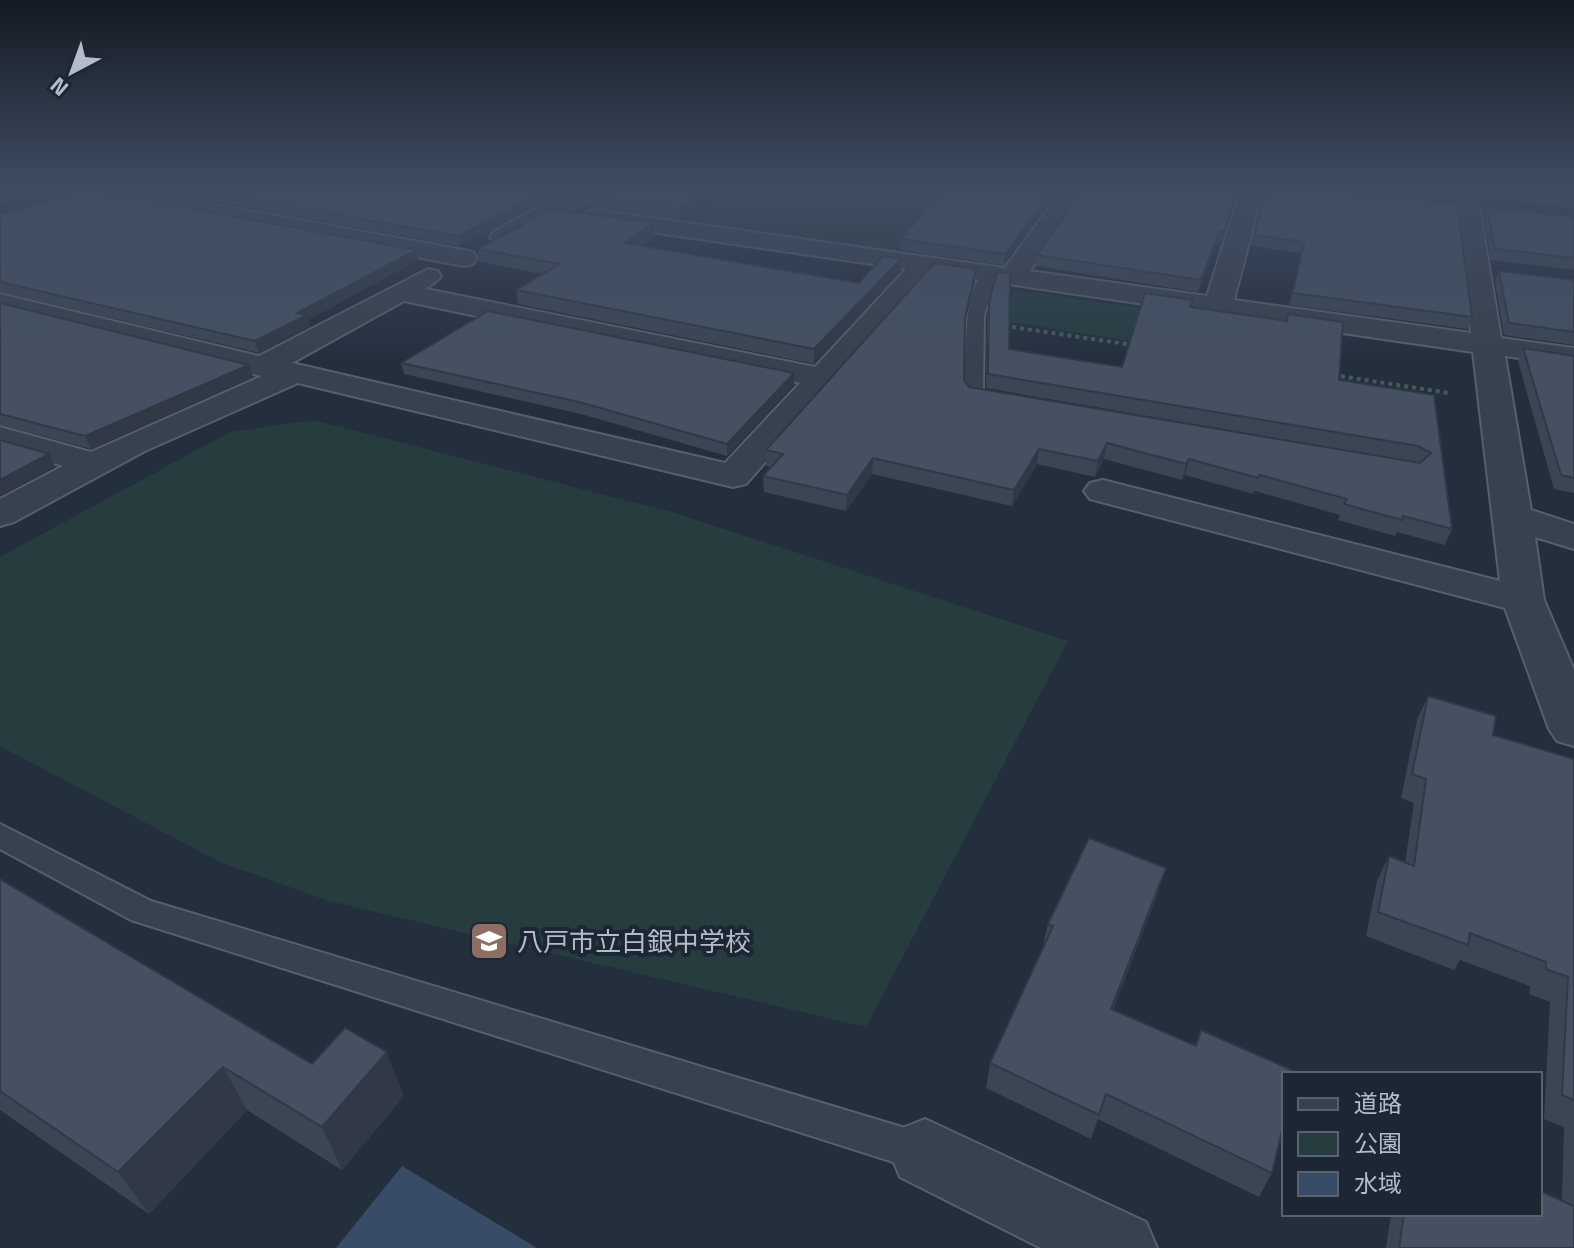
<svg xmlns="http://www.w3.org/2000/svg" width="1574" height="1248" font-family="'Titillium Web','Noto Sans JP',sans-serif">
  <rect width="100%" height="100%" fill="#242f3e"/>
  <g fill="#263c3f">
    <polygon points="735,186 895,186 946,192 894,252 683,223"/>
    <polygon points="1015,290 1239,322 1233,357 996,320"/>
    <polygon points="314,420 675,513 1068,641 866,1027 329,901 222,863 0,746 0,557 230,432"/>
  </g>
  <polygon fill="#394c67" points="402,1166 537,1248 336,1248"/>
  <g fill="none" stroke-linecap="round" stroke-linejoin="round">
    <g stroke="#565f6c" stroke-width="4">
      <g id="service">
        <path d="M989 270 996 274 984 316 983 391 1002 395 1005 399 996 404 968 399 965 395C966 369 961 280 989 270Z"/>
        <polygon points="0,824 151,901 925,1134 939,1140 944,1153 939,1166 925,1172 131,920 0,849"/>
      </g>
    </g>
    <g stroke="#565f6c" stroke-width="4">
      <g id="minor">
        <polygon points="76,186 112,186 464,250 473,252 477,258 473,264 464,266 86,195 78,193"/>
        <polygon points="578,186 606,186 603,191 511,242 493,242 490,237 493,232"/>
        <path d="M1065 186H1087L1030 271 1207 296 1242 186H1264L1234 300 1471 333 1455 206 1459 201H1475L1479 206 1501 338 1574 348V366L1505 356 1531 510 1574 524V549L1535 537 1544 600 1574 670V746L1557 741 1549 729 1505 608 1090 499 1084 491 1090 483 1103 480 1500 581 1473 352 932 273 746 484 733 487 298 383 145 451 14 522 0 526V499L63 466 0 448V427L91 452 262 376C174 357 88 330 0 310V294L259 356 428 269 438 271 441 277 426 289 815 367 906 269 596 224 588 222 584 217 588 212 596 210 1005 268ZM404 301 800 383 725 463 292 363Z"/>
        <polygon points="925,1119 1146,1222 1157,1248 1041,1248 900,1177 890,1153 900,1129"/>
      </g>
    </g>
    <g stroke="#44595c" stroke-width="4" stroke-dasharray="4 4" stroke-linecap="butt">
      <polyline points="1012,327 1133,345"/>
      <polyline points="1333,375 1449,393"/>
    </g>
    <use href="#service" fill="#38414e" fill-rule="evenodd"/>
    <use href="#minor" fill="#38414e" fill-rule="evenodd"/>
  </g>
  <g fill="#3b4654">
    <polygon points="129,186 723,186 678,219 581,205 580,196 585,190 574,187 459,246"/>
    <polygon points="913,186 1061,186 1004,265 899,250 900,239 945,190"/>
    <polygon points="1239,186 1221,242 1218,242 1198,292 1036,266 1037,255"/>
    <polygon points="1266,186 1291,186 1472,317 1468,329 1289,305 1301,253 1251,246"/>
    <polygon points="1376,186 1574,186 1574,208"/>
    <polygon points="1487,208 1574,217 1574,270 1491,260 1484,218"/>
    <polygon points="0,215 416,250 418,260 308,320 310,326 259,353 0,292"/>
    <polygon points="654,223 654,236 641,246 859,283 901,259 900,272 814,364 518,304 516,290 543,274 480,262 478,249"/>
    <polygon points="976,269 975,282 964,326 964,380 969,387 1414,462 986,388 987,316 989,303 1009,349 1122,367 1191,308 1339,380 1434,395 1452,529 1445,545 1397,532 1395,536 1338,520 1340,515 1255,491 1253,494 1185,475 1182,480 1104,459 1095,477 1037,464 1012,506 872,474 846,511 764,492 763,476 772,467 766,466 766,450"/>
    <polygon points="1499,271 1574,280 1574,345 1504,335 1495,282"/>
    <polygon points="0,303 249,365 253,377 91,449 0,425"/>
    <polygon points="1523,348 1574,356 1574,493 1554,489 1518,361"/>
    <polygon points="401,363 794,385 727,456 581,414 404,374"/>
    <polygon points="1428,696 1493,735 1574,759 1574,1248 1386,1248 1391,1214 1540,1214 1562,1201 1564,1127 1544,1119 1550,1002 1529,994 1530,986 1460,960 1454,970 1366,936 1377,881 1389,856 1405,863 1414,803 1401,798 1417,720"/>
    <polygon points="1166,868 1158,893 1113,1010 1195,1046 1201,1030 1272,1173 1259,1197 1098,1119 1091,1139 986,1088 990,1063 1042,949 1048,924"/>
    <polygon points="0,879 312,1064 404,1096 342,1170 247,1110 149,1214 0,1110"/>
  </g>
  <g fill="#303945">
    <polygon points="26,186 59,186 0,205 0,194"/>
    <polygon points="557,186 573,186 574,187 459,246 457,236"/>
    <polygon points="710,186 723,186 678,219 678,209"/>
    <polygon points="1055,186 1061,186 1004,265 1005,254"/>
    <polygon points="654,223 654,236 626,256 625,243"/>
    <polygon points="1220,231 1218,242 1198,292 1201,280"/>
    <polygon points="416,250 418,260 308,320 310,326 259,353 255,341 297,313"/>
    <polygon points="901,259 900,272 814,364 814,349"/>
    <polygon points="976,269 975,282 963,331 965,317"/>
    <polygon points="249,365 253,377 91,449 85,436"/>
    <polygon points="794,373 794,385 727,456 727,444"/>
    <polygon points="1107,443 1104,459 1095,477 1098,461"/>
    <polygon points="1039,449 1037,464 1012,506 1014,490"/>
    <polygon points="49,454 55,467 0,496 0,480"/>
    <polygon points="873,458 872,474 846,511 847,495"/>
    <polygon points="1189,459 1185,475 1182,480 1186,464"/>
    <polygon points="1166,868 1158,893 1103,1034 1111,1009"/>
    <polygon points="387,1052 404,1096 342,1170 322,1127"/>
    <polygon points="223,1067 247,1110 149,1214 118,1172"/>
  </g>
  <g fill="#455162" stroke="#303945" stroke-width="2">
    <polygon points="0,186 26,186 0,194"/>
    <polygon points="177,186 557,186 457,236"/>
    <polygon points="588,186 710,186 678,209 580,196"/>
    <polygon points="948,186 1055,186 1005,254 900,239"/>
    <polygon points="1085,186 1238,186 1224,231 1220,231 1201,280 1037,255"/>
    <polygon points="1267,186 1291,186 1457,204 1472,317 1293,293 1304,242 1254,235"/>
    <polygon points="1470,186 1574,186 1574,197"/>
    <polygon points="84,189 416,250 297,313 307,315 255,341 0,282 0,215"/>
    <polygon points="1487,208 1574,217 1574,258 1495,249"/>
    <polygon points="552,209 654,223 625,243 859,283 883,256 901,259 814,349 516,290 560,264 478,249"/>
    <polygon points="934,263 976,269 965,317 964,380 969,387 1420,463 1431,453 1418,446 988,374 989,303 997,272 1010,274 1009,349 1122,367 1145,293 1193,300 1190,307 1287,321 1288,314 1343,322 1339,380 1434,395 1452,529 1403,516 1402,520 1344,504 1347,499 1260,475 1258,478 1189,459 1186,464 1107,443 1098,461 1039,449 1014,490 873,458 847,495 763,476 783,454 766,450"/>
    <polygon points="1499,271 1574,280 1574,332 1509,323"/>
    <polygon points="0,303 249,365 85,436 0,414"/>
    <polygon points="488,311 794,373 727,444 579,402 401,363"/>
    <polygon points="1523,348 1574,356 1574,478 1561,475"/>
    <polygon points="0,440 49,454 0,480"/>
    <polygon points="1428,696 1496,716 1493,735 1574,759 1574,1100 1562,1095 1568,977 1546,969 1546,962 1470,933 1468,945 1378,912 1389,856 1414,866 1426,779 1412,774"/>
    <polygon points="1089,838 1166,868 1111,1009 1196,1046 1201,1030 1296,1072 1295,1074 1284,1074 1284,1122 1272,1173 1106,1094 1099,1115 990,1063 1053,926 1048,924"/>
    <polygon points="0,879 312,1064 345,1028 387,1052 322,1127 223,1067 118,1172 0,1091"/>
    <polygon points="1540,1191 1574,1206 1574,1248 1399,1248 1404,1214 1540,1214"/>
  </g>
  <linearGradient id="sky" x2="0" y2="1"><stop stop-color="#141a22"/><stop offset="0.52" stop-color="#3f4d63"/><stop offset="1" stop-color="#3f4d63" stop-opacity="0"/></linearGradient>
  <rect width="1574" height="361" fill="url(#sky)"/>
  <defs>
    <g id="school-square" transform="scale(2)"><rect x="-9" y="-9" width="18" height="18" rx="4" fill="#8d6e63" stroke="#1d2633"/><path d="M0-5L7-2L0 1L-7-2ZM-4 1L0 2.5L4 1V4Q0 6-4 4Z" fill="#fff"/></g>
  </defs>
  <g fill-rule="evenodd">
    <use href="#school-square" x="489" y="941"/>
  </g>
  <g text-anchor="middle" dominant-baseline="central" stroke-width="8" stroke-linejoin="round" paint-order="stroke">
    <g font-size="26" fill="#b4bcc9" stroke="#1d2633" text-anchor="start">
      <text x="517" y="941">八戸市立白銀中学校</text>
    </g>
  </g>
  <rect x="1282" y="1072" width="260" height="144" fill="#1d2633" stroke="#59626f" stroke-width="2"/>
  <rect x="1298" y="1098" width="40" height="12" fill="#38414e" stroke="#59626f" stroke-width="2"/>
  <text x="1354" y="1112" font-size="24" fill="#b4bcc9">道路</text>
  <rect x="1298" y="1132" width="40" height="24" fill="#263c3f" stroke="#59626f" stroke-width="2"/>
  <text x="1354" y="1152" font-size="24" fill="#b4bcc9">公園</text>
  <rect x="1298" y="1172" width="40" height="24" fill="#394c67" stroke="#59626f" stroke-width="2"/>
  <text x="1354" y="1192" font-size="24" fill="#b4bcc9">水域</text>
  <g transform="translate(72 72) rotate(221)" stroke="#1d2633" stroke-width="6" paint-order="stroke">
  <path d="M0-6L14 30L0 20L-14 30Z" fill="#b4bcc9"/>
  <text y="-12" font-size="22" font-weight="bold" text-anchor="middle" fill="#b4bcc9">N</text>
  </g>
</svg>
